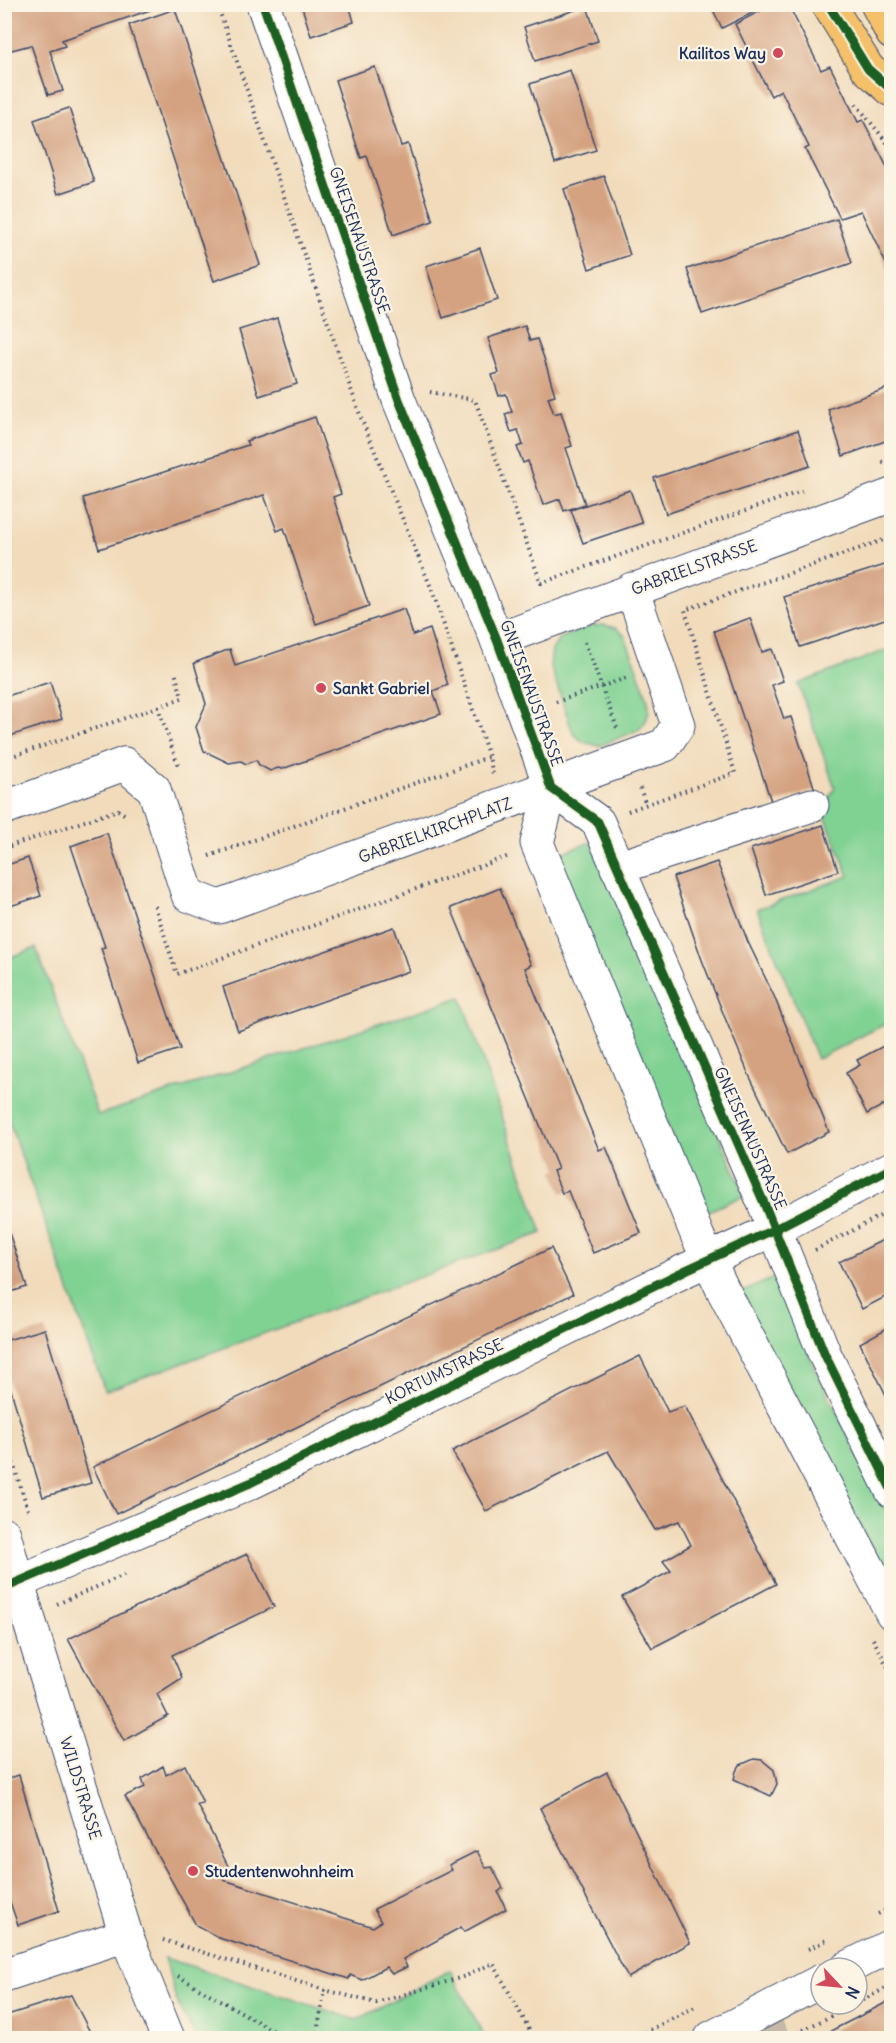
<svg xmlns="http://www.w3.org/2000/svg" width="896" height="2043" font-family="Delius,sans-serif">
  <rect width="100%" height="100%" fill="#fcf5e5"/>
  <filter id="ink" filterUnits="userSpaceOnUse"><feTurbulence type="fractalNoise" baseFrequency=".0167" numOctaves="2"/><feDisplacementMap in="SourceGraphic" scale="12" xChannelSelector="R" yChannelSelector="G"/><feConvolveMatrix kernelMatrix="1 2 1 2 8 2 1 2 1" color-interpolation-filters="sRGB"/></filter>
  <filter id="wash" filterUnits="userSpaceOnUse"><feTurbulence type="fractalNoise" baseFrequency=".008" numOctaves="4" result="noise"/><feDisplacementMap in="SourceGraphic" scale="24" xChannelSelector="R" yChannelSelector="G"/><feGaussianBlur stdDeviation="1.35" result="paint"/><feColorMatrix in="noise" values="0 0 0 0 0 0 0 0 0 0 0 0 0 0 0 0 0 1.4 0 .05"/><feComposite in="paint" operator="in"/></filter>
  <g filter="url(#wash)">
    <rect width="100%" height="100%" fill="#f1dbbb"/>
    <g fill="#80d293" stroke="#4e8078" stroke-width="1.5">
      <polygon points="604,625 616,628 625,636 648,700 649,711 646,721 639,730 599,746 583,742 573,733 550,665 552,650 560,638 591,626"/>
      <polygon points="891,648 891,1021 817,1059 757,909 849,876 822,809 835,788 798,684"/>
      <polygon points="592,842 745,1195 704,1213 555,855"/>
      <polygon points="36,948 98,1115 461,997 542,1233 105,1391 5,1111 5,959"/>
      <polygon points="778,1276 812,1362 891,1522 891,1586 740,1293"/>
      <polygon points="165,1958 357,2020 450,1970 485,2038 196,2038 176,2000"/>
    </g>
    <g id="blocks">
      <g fill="#d4a281">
        <polygon points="4,4 165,4 165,5 62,40 65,46 50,51 63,91 48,95 31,45 4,52"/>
        <polygon points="301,4 349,4 354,22 311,36"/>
        <polygon points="710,4 770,4 722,28"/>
        <polygon points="774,4 788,4 821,70 830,66 858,122 863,120 891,175 891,274 861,211 840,218 805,149 809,147 781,90 771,96 735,24"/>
        <polygon points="587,6 598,41 535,61 524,27"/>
        <polygon points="175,9 260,265 214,281 129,25"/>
        <polygon points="375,67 401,146 408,144 433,221 393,235 367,156 361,158 335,80"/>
        <polygon points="570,70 596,150 555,163 530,84"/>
        <polygon points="69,108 94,182 58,194 34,120"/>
        <polygon points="604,176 630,255 589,269 564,189"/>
        <polygon points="837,219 852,263 702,314 687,269"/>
        <polygon points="480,248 497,300 443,318 426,266"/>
        <polygon points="277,318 297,384 259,396 239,330"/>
        <polygon points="525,326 530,341 537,339 544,358 555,395 548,397 554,414 561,412 572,446 566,448 585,504 564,511 560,499 543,505 528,461 523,463 517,447 523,445 518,430 511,432 505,414 512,412 506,394 499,396 492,375 499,373 488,338"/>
        <polygon points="891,387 891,439 843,456 828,409"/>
        <polygon points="315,417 341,494 333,497 369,606 316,624 284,528 277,531 264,495 99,549 83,498 248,445 246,441"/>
        <polygon points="798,430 810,466 666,514 654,478"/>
        <polygon points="630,490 642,523 583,543 571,510"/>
        <polygon points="891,563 891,617 800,647 784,597"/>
        <polygon points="404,609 413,635 430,629 448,685 433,691 441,714 282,769 278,768 270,771 259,765 256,760 246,764 241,761 229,763 204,751 196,727 206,704 194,663 230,649 235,666"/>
        <polygon points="750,618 762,652 772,649 783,681 772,685 784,719 791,717 815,790 772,804 714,631"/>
        <polygon points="50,682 62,719 4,738 4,697"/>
        <polygon points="823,825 838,871 766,895 751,849"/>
        <polygon points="107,833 180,1049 138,1063 101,948 105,947 71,846"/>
        <polygon points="28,858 41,896 4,908 4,866"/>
        <polygon points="717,862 748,942 774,996 829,1132 787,1154 749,1075 725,1018 702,960 673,877"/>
        <polygon points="500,888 531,965 525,968 599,1150 606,1147 641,1233 593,1253 568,1191 562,1193 553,1171 558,1169 451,908"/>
        <polygon points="394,927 409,971 238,1031 223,987"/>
        <polygon points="891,1042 891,1101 867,1114 846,1073 860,1065 857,1060"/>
        <polygon points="4,1218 27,1287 4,1294"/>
        <polygon points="891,1236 891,1294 862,1309 839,1262"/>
        <polygon points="551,1248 573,1294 116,1514 93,1467"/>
        <polygon points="891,1326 891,1405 860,1343"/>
        <polygon points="45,1329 91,1483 43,1497 4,1367 4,1341"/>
        <polygon points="640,1356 668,1412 685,1406 776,1584 652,1648 622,1597 671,1571 663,1561 691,1545 679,1521 655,1530 608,1451 486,1511 452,1451"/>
        <polygon points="247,1554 274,1607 172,1655 182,1678 157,1694 168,1716 124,1741 68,1639"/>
        <polygon points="754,1759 762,1760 774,1770 777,1784 771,1796 734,1779 736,1771 740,1765"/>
        <polygon points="185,1765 203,1803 197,1804 228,1866 219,1872 224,1880 373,1927 381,1922 374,1909 452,1870 449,1865 477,1851 486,1868 492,1867 503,1888 498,1892 506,1909 464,1932 461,1927 403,1959 407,1967 392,1974 386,1967 362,1980 350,1975 349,1979 219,1938 196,1925 125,1796 145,1787 142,1779 163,1766 166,1775"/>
        <polygon points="607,1772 690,1943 628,1978 540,1808"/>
        <polygon points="19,1775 59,1911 18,1925 9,1899 4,1901 4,1780"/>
        <polygon points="71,1995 93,2038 4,2038 4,2016"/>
        <polygon points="891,2000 891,2038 817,2038 864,2014"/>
      </g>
    </g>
  </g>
  <g filter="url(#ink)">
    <use href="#blocks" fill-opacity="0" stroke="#3b496c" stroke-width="1.5"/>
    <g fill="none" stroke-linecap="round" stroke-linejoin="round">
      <polyline stroke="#c6b9a8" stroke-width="33" stroke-dasharray="33 16" stroke-linecap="butt" points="760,2013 773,2038"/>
      <g stroke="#3b496c" stroke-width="35">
        <g id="minor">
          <polyline points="263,4 399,400 497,640 551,788 598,822 764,1203 825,1355 892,1491"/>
          <polyline points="497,640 892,495"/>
          <polyline points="551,788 537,843 698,1237 723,1290 892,1613"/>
          <polyline points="4,808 124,764 154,789 188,895 219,907 665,745 678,725 632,589"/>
          <polyline points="617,868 812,805"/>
          <polyline points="4,1534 18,1584 126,1935 168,2038"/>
          <polyline points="4,1588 250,1483 688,1269 775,1229 892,1168"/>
          <polyline points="847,1968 892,1945"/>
          <polyline points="4,1975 126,1935"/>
          <polyline points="711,2038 821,1981"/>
        </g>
      </g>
      <g stroke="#3b496c" stroke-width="35">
        <g id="major">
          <polyline points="828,4 868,69 892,90"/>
          <polyline points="877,4 892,33"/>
        </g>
      </g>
      <g stroke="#3b496c" stroke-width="4" stroke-dasharray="1.5 4.5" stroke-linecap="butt">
        <polyline points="217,4 361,418 432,590 489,757 493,774"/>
        <polyline points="856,104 892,149"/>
        <polyline points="430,392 475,400 541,583 802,491"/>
        <polyline points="882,462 892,459"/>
        <polyline points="585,642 617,728"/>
        <polyline points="556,702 629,677"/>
        <polyline points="158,707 182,698 175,672"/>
        <polyline points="4,759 158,707 178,765"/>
        <polyline points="640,788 646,805"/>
        <polyline points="628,811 735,773 685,610 892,537"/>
        <polyline points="4,848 118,810 127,816"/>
        <polyline points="209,856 489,757"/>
        <polyline points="155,906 177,974 509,856"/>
        <polyline points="815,1250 892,1210"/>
        <polyline points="4,1434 29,1513"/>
        <polyline points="57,1604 124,1575"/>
        <polyline points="873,1639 892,1675"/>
        <polyline points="878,1914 892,1907"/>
        <polyline points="163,1940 325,1990 376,2003 466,1976 493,1963 534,2038"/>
        <polyline points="808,1949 829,1939"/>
        <polyline points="178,1976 286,2038"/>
        <polyline points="857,2003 892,1985"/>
        <polyline points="316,2038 325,1990"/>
        <polyline points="634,2038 695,2007"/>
        <polyline points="787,2038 855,2004"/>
      </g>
      <use href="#minor" stroke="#fff" stroke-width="33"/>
      <use href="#major" stroke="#f4c16a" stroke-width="33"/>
      <g stroke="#fcf5e5" stroke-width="13">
        <g id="cycleway">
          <polyline points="263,4 399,400 497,640 551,788 598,822 764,1203 825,1355 892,1491"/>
          <polyline points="828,4 868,69 892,90"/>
          <polyline points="4,1588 250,1483 688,1269 775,1229 892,1168"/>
        </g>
      </g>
      <use href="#cycleway" stroke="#1b5e20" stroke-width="9"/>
    </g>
  </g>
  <g fill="#d1495b" stroke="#fcf5e5" stroke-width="2">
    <circle cx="778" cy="53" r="6"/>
    <circle cx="321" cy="688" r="6"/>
    <circle cx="193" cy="1871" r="6"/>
  </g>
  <g text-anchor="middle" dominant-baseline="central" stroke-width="4.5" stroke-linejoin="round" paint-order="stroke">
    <g font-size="16" font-weight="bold" fill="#1b2f5e" stroke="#fcf5e5" text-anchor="start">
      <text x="766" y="53" text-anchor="end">Kailitos Way</text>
      <text x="333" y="688">Sankt Gabriel</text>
      <text x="205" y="1871">Studentenwohnheim</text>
    </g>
    <g font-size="16" fill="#1b2f5e" stroke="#fcf5e5">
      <text transform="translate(360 240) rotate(71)">GNEISENAUSTRASSE</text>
      <text transform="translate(694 567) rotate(-20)">GABRIELSTRASSE</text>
      <text transform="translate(532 693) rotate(70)">GNEISENAUSTRASSE</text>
      <text transform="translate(435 830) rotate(-20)">GABRIELKIRCHPLATZ</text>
      <text transform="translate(751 1138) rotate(66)">GNEISENAUSTRASSE</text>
      <text transform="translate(444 1371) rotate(-26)">KORTUMSTRASSE</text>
      <text transform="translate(81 1788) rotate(73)">WILDSTRASSE</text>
    </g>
  </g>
  <rect width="896" height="2043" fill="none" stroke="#fcf5e5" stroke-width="24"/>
  <g transform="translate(839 1986) rotate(116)"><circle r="28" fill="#fcf5e5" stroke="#a2a6af" stroke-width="1.5"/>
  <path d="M0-4.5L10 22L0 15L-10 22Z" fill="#d1495b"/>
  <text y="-9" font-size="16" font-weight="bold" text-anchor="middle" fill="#1b2f5e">N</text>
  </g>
</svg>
